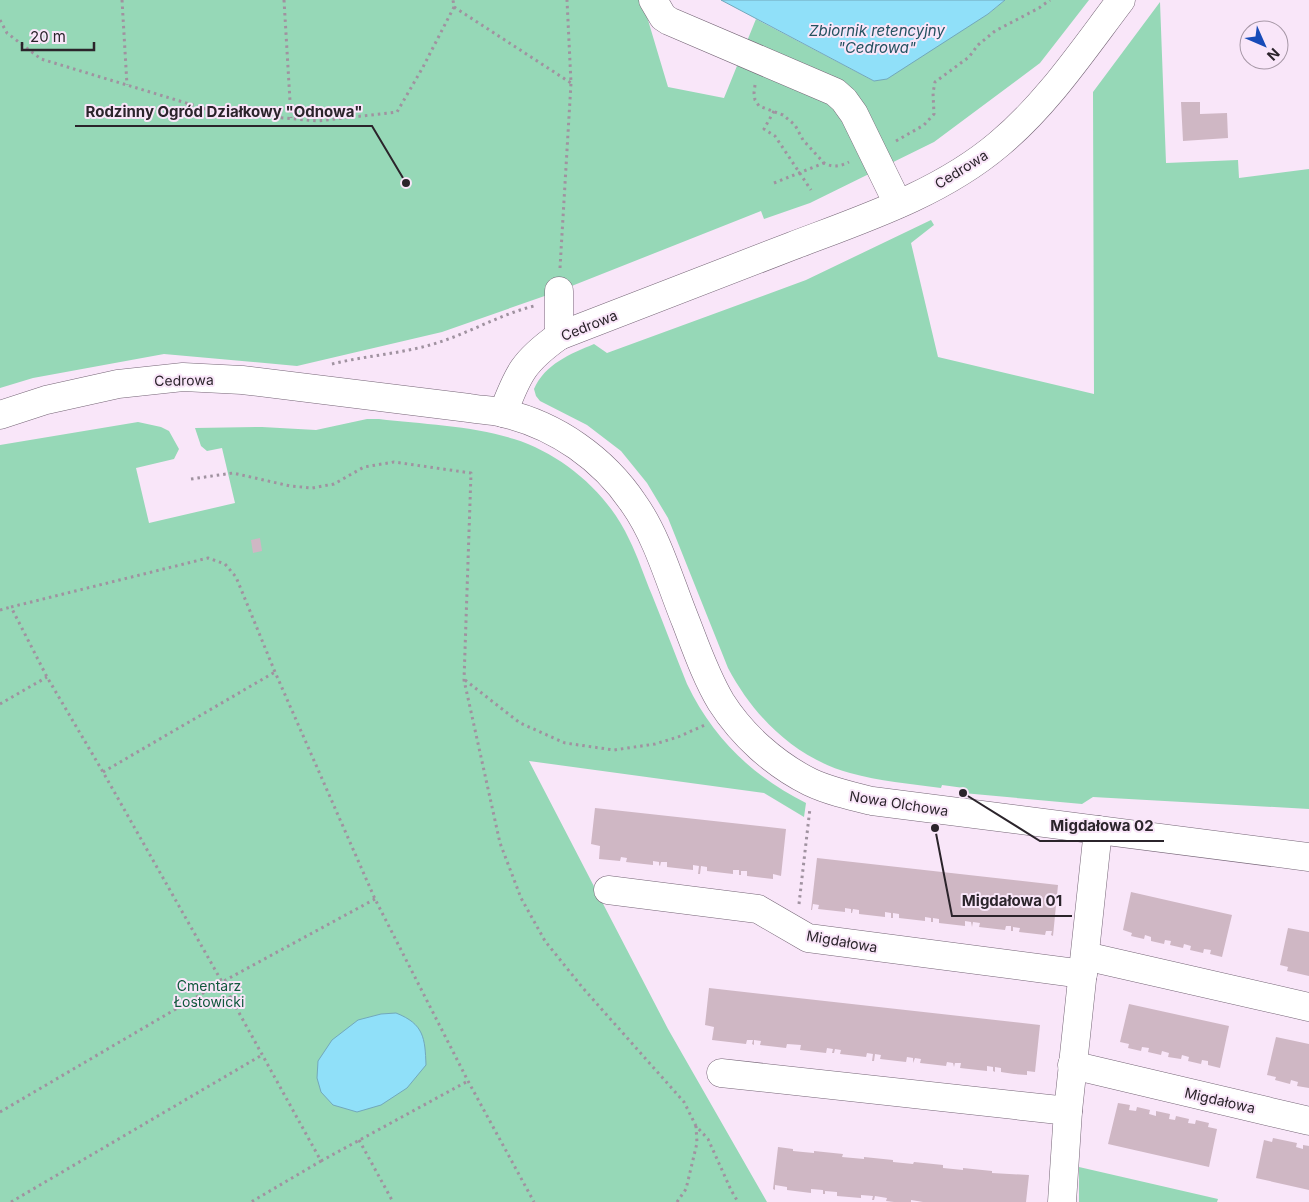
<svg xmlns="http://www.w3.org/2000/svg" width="1309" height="1202" font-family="Inter,sans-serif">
  <rect width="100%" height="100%" fill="#f9e6f9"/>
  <g fill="#96d8b7">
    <polygon points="0,0 642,0 668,87 724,98 756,19 874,81 988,14 1005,0 1089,0 1040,63 934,142 810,203 764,219 761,211 559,291 442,332 297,366 164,354 33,378 0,388"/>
    <path d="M1160 2 1166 163 1238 160 1239 178 1309 169V809L1093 797 1082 804 963 793 964 788 942 785 941 788C910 784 879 781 850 773 795 758 754 717 728 668L668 518 647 483 621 451 587 425 540 401 536 396 534 389C545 364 570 354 594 344L607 353 806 280 931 220 934 225 911 243 938 357 1094 394 1093 92Z"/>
    <path d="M367 419H379C421 424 474 426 514 439 562 454 608 493 629 539 638 557 644 576 652 595 664 625 675 654 687 684 713 738 752 776 806 803L804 817 764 793 529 761 668 1029 767 1202H0V445L138 422 161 427 169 431 179 449 174 459 136 468 149 523 235 503 222 448 207 451 201 446 195 428 262 427 316 430Z"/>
    <polygon points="1079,1167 1218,1199 1217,1202 1079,1202"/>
  </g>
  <g fill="#90e0f9" stroke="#72a8bb">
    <polygon points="721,0 1005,0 988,14 887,79 874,81"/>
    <path d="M396 1013C424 1024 425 1038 426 1065L407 1088 381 1105 357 1112 333 1105 321 1092 317 1078 318 1061 332 1040 358 1020 381 1014Z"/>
  </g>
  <g fill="#cfb7c4">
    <polygon points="1181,102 1200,102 1200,114 1227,113 1228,138 1183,141"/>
    <polygon points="260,538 262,551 253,553 251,540"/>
    <polygon points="595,808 786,829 781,876 773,874 773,879 747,876 747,871 741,871 741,875 739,875 739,870 733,870 733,874 707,871 707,867 701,866 700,874 698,874 699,866 693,865 693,870 667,867 667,862 661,862 660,866 659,865 659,862 653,861 653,865 626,862 627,858 621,857 620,861 599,859 600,846 591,844"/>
    <polygon points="817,858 1058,885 1053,936 1051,935 1052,931 1046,931 1045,935 1019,932 1020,928 1013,927 1013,931 1011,931 1011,926 1006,926 1005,930 979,927 980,923 973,922 972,927 971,922 965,921 965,926 939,923 939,919 933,918 933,922 931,922 931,918 925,917 925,921 899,918 899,914 893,913 893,918 891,918 891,913 885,912 885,917 859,914 859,910 853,909 852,913 851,913 851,909 845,908 845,912 818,909 819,905 813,904 812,910 811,910"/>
    <polygon points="1131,892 1232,915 1222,957 1210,954 1211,950 1204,949 1203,953 1190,950 1191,946 1184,944 1183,948 1170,945 1171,941 1165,940 1164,944 1151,941 1151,937 1145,935 1144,939 1131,936 1132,933 1123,930"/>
    <polygon points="1288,928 1309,932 1309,976 1287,971 1288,967 1280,965"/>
    <polygon points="709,988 1040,1025 1035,1072 1027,1071 1027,1075 1014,1074 1001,1072 1001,1068 995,1067 995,1072 993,1071 993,1067 987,1066 987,1071 960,1068 961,1063 955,1063 954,1067 953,1063 947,1062 946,1066 920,1063 921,1059 915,1058 913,1063 913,1058 907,1057 906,1062 880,1059 881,1055 875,1054 874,1061 872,1061 873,1054 867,1053 866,1057 840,1054 841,1050 835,1049 834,1053 832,1053 833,1049 827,1048 826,1053 800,1050 801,1045 787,1044 786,1048 760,1045 761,1041 754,1040 754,1045 752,1044 753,1040 747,1040 746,1044 712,1040 714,1027 705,1025"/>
    <polygon points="1129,1004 1229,1026 1220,1068 1208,1065 1208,1061 1202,1060 1201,1064 1188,1061 1189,1057 1182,1055 1181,1059 1168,1057 1169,1053 1162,1051 1161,1055 1148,1052 1149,1048 1142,1047 1141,1051 1128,1048 1129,1044 1120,1042"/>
    <polygon points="1276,1037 1309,1044 1309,1088 1297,1086 1298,1082 1291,1080 1290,1084 1275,1080 1276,1077 1267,1075"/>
    <polygon points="1118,1103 1130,1105 1129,1110 1136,1111 1137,1107 1150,1110 1149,1114 1156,1116 1156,1111 1170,1114 1169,1119 1175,1120 1176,1116 1189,1119 1188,1123 1195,1124 1196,1120 1209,1123 1208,1127 1217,1129 1209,1167 1108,1144"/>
    <polygon points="1273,1138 1297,1143 1296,1147 1303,1149 1303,1145 1309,1146 1309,1190 1256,1178 1264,1140 1272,1142"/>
    <polygon points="778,1147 793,1149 793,1151 803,1152 814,1153 814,1151 843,1154 842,1157 864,1159 864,1157 893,1160 893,1162 913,1164 914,1162 943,1165 943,1168 963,1170 963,1168 992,1171 992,1173 1029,1175 1026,1202 923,1202 911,1200 911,1202 894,1202 886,1201 887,1198 875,1196 874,1200 872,1200 873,1196 861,1195 861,1198 837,1196 837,1192 825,1191 825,1194 823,1194 823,1190 811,1189 811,1193 787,1190 787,1187 775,1185 775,1190 773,1189"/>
  </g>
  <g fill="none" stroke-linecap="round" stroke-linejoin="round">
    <g stroke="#756576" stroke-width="29">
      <g id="minor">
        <polyline points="653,0 663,17 669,21 835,92 844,100 854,114 898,204"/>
        <polyline points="559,291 559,336"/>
        <path d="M503 413C518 373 524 361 559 336 637 306 715 276 792 246 863 219 940 194 999 144 1047 104 1083 50 1121 0"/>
        <path d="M0 415 46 400 118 384 183 377 242 380 469 408C480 410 492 410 503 413 556 425 604 459 634 504 658 538 670 583 686 622 696 648 706 677 721 702 742 735 774 764 810 782 829 791 851 796 872 801L1309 857"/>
        <polyline points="608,890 758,909 808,938 1083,974"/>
        <polyline points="1085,956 1309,1007"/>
        <polyline points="1072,1065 1309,1121"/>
        <polyline points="721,1073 1068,1111"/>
        <polyline points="1062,1202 1068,1111 1098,830"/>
      </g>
    </g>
    <g stroke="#a092a0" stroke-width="3" stroke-dasharray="2.5 4" stroke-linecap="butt">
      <polyline points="122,0 127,85"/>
      <polyline points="284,0 291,118"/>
      <polyline points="454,7 571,83"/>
      <polyline points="0,20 7,33 41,59 216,112 318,121 397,112 423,67 454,7 453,0"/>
      <path d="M755 85 754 93 755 100 759 106 783 115 795 125 803 140 824 163C833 168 841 166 849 162"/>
      <polyline points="774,111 764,129 775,136 811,190"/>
      <polyline points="896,141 924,125 934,114 933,93 935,82 969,57 978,45 995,31 1039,8 1050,0"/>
      <polyline points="774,183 824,163"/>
      <polyline points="560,268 571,83 567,0"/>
      <path d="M332 364C364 356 398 354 430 345 466 335 498 315 534 306"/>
      <polyline points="191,479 233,473 290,486 312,488 334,484 364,467 394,462 471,473 464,680 500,843 521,898 545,941 582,987 684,1102 696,1126 708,1139 731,1190 738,1202"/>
      <polyline points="0,610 11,607"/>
      <polyline points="465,680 520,723 565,743 614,750 655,744 678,737 705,725"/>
      <polyline points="0,704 47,677"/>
      <polyline points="103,772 275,672"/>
      <polyline points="375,899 222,982 103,772 47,677 11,607 208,558 225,564 236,577 275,672 375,899 468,1081 534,1202"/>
      <polyline points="799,904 810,808"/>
      <polyline points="0,1112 222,982 321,1161 251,1202"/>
      <polyline points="359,1140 393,1202"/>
      <polyline points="321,1161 468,1081"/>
      <polyline points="11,1202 262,1055"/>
      <polyline points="677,1202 686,1189 697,1143 696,1126"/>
    </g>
    <use href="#minor" stroke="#fff" stroke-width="28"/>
  </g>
  <g text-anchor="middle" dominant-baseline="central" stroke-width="4" stroke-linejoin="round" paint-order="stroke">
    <g font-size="14" fill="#2b242b" stroke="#f9e6f9">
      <text transform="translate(961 169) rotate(-32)">Cedrowa</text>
      <text transform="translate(589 325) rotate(-22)">Cedrowa</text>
      <text transform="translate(184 380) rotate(-1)">Cedrowa</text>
      <text transform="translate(899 803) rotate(9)">Nowa Olchowa</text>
      <text transform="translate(842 941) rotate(10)">Migdałowa</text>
      <text transform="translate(1220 1100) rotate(13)">Migdałowa</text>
    </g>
    <g font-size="14" fill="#10583c" stroke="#f9e6f9">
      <text x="209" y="985">Cmentarz<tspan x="209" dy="16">Łostowicki</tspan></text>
    </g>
    <g font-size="15" font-style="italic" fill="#245260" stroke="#f9e6f9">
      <text x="877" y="30">Zbiornik retencyjny<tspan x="877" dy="17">"Cedrowa"</tspan></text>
    </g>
  </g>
  <path fill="none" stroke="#2b242b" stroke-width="2" d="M406 183L372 126H75M963 793L1040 841H1164M935 828L952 916H1072"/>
  <g fill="#2b242b" stroke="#f9e6f9" stroke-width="2">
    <circle cx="406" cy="183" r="5"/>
    <circle cx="963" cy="793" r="5"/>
    <circle cx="935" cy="828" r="5"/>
  </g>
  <g font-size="15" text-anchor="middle" font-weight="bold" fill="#2b242b" stroke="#f9e6f9" stroke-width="4" stroke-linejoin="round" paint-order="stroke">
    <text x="224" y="117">Rodzinny Ogród Działkowy "Odnowa"</text>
    <text x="1102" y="831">Migdałowa 02</text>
    <text x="1012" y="906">Migdałowa 01</text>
  </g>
  <g transform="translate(1264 45) rotate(135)"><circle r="24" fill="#f9e6f9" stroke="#a798a7"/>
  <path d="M0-4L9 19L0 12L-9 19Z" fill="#174bb8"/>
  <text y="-8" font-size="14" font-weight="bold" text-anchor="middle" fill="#2b242b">N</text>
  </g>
  <path d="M22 42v8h72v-8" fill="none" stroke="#2b242b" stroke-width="2.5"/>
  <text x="30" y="42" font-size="15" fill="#2b242b" stroke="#f9e6f9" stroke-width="4" paint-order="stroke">20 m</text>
</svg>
